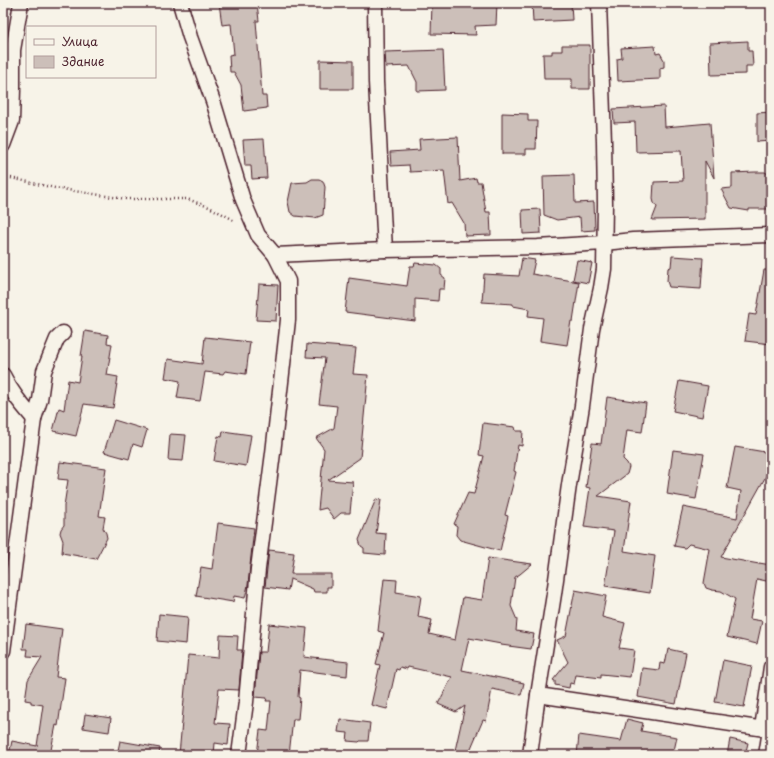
<svg xmlns="http://www.w3.org/2000/svg" width="774" height="758" font-family="'Playpen Sans',sans-serif">
  <rect width="100%" height="100%" fill="#f7f3e8"/>
  <filter id="ink" filterUnits="userSpaceOnUse"><feTurbulence type="fractalNoise" baseFrequency=".025" numOctaves="2"/><feDisplacementMap in="SourceGraphic" scale="8" xChannelSelector="R" yChannelSelector="G"/><feConvolveMatrix kernelMatrix="1 2 1 2 8 2 1 2 1" color-interpolation-filters="sRGB"/></filter>
  <g filter="url(#ink)">
    <g fill="#ccbfb9" stroke="#4a1f2b">
      <polygon points="219,3 257,3 259,21 256,21 262,96 266,96 267,108 244,111 241,85 234,72 230,72 229,55 234,54 231,24 222,25"/>
      <polygon points="432,3 497,3 496,25 475,26 476,35 431,34"/>
      <polygon points="532,3 571,3 572,20 533,22"/>
      <polygon points="748,41 748,51 752,51 753,66 746,66 746,74 711,75 710,43"/>
      <polygon points="562,45 590,45 590,89 572,89 572,79 544,79 543,54 552,54 552,51 562,51"/>
      <polygon points="655,46 656,54 660,53 664,60 664,67 660,68 660,79 618,81 617,59 622,58 621,48"/>
      <polygon points="443,50 445,90 417,91 417,82 409,66 386,67 385,52"/>
      <polygon points="320,60 353,61 353,89 320,89"/>
      <polygon points="664,106 665,127 710,123 714,178 705,161 705,219 652,220 657,207 654,203 653,199 654,182 683,181 681,151 636,152 635,122 614,123 613,109"/>
      <polygon points="771,112 771,141 757,142 757,113"/>
      <polygon points="502,113 528,114 528,121 537,121 536,149 526,149 526,154 502,154"/>
      <polygon points="458,137 460,181 476,178 477,182 481,182 486,212 490,212 491,235 465,236 464,223 452,203 448,204 444,170 410,172 409,165 391,166 390,152 420,150 419,139"/>
      <polygon points="264,139 267,178 252,179 251,166 245,166 243,140"/>
      <polygon points="755,172 765,172 771,176 771,209 749,209 749,211 731,208 721,189 732,188 732,173"/>
      <polygon points="574,175 575,203 594,202 595,230 581,231 580,217 557,220 544,215 543,176"/>
      <polygon points="312,179 319,179 323,181 325,187 323,215 315,218 295,216 290,212 288,202 292,183 307,182"/>
      <polygon points="540,209 541,233 523,234 522,210"/>
      <polygon points="672,256 703,258 701,289 669,287 667,281 668,268 671,267"/>
      <polygon points="522,258 535,260 532,274 579,282 573,321 571,321 567,345 540,341 543,318 528,316 529,309 513,306 513,304 482,302 484,274 519,276"/>
      <polygon points="577,260 592,263 588,283 573,280"/>
      <polygon points="415,263 436,265 441,269 441,275 445,278 444,289 439,289 438,301 415,299 415,321 345,312 349,278 407,286 410,266 414,266"/>
      <polygon points="764,270 771,270 771,344 745,341 749,314 756,315"/>
      <polygon points="259,284 278,285 276,321 256,320"/>
      <polygon points="85,331 108,335 107,343 112,344 107,375 118,377 113,408 84,404 76,436 53,431 59,408 64,410 68,380 78,382 82,356 81,356"/>
      <polygon points="205,337 250,342 246,374 225,371 223,374 205,372 200,401 177,398 180,381 165,378 168,359 202,364"/>
      <polygon points="307,344 356,348 353,374 368,375 360,458 328,480 353,482 350,513 341,513 334,519 326,508 318,510 324,449 316,438 334,428 337,406 319,404 325,358 306,357"/>
      <polygon points="679,381 708,386 702,417 673,411"/>
      <polygon points="607,397 646,403 642,432 627,430 623,459 627,463 629,467 627,474 598,496 631,501 624,551 655,556 650,593 605,586 614,531 584,527 590,488 586,487 592,443 601,444"/>
      <polygon points="114,420 147,430 142,447 133,444 129,459 104,452"/>
      <polygon points="483,423 515,427 516,431 523,431 522,446 518,445 514,471 516,472 505,515 508,516 500,551 460,540 456,535 457,526 454,524 468,493 474,494 484,456 479,455"/>
      <polygon points="223,431 251,435 246,466 214,461 218,436 222,437"/>
      <polygon points="170,434 186,435 183,461 168,460"/>
      <polygon points="735,447 771,453 771,467 721,557 759,564 759,563 771,565 771,582 757,579 750,619 762,621 757,644 727,637 735,599 721,591 712,590 706,588 704,583 710,549 689,544 685,548 674,546 683,507 737,518 741,491 727,488"/>
      <polygon points="673,450 704,454 696,499 667,494"/>
      <polygon points="60,462 106,468 99,516 105,517 103,528 106,533 107,538 96,559 62,553 63,541 60,533 61,529 64,525 64,506 68,480 58,479"/>
      <polygon points="376,499 381,500 376,533 386,534 385,555 364,553 364,548 361,546 359,540"/>
      <polygon points="218,523 254,528 248,585 245,598 234,596 233,602 196,596 201,567 212,569"/>
      <polygon points="269,550 294,553 291,574 331,574 331,587 327,587 327,592 314,592 313,589 290,579 288,590 265,587"/>
      <polygon points="488,558 532,564 520,574 515,577 511,606 517,620 516,631 534,634 531,649 501,645 501,644 469,638 462,670 524,683 521,695 492,689 486,721 483,720 468,755 454,755 465,706 456,712 438,704 452,677 408,667 407,669 400,667 399,670 396,669 387,709 371,705 380,665 376,664 384,633 378,631 384,579 397,580 396,592 421,596 418,617 432,620 429,634 455,640 463,597 482,600"/>
      <polygon points="575,590 606,596 602,617 625,623 619,648 634,650 630,677 601,674 601,678 576,675 574,684 570,683 569,688 555,685 555,681 553,680 568,662 557,640 566,636"/>
      <polygon points="159,614 188,617 186,644 157,641"/>
      <polygon points="26,624 62,629 56,677 65,678 58,726 56,725 50,755 9,755 12,741 37,746 43,705 31,703 31,701 25,700 28,680 42,657 27,656 28,649 23,649"/>
      <polygon points="269,624 307,628 304,657 348,662 347,676 300,670 298,697 300,698 298,719 293,719 289,755 257,755 260,730 268,731 271,701 266,701 267,698 255,697 259,652 266,652"/>
      <polygon points="220,635 238,636 237,650 242,650 239,690 219,689 215,723 230,724 228,745 215,743 214,755 179,755 188,655 219,658"/>
      <polygon points="668,649 686,653 676,704 638,697 642,668 659,670 660,663 665,664"/>
      <polygon points="723,660 752,666 744,707 715,702"/>
      <polygon points="85,714 111,718 109,732 83,728"/>
      <polygon points="340,719 370,723 368,741 360,741 359,742 347,741 348,733 338,732"/>
      <polygon points="627,719 643,723 641,731 677,737 673,755 577,755 579,735 621,741"/>
      <polygon points="730,739 748,743 745,755 727,755"/>
      <polygon points="120,741 160,748 159,755 117,755"/>
    </g>
    <g fill="none" stroke-linecap="round" stroke-linejoin="round">
      <g stroke="#4a1f2b" stroke-width="17">
        <g id="minor">
          <polyline points="180,3 190,37 214,104 243,200 258,235 275,255 288,281 288,320 273,453 258,569 246,702 239,755"/>
          <polyline points="375,3 376,82 385,250"/>
          <polyline points="3,145 12,121 13,89 13,50 21,3"/>
          <polyline points="275,255 385,250 538,247 604,243 633,240 771,235"/>
          <path d="M3 375C11 392 22 405 34 419"/>
          <polyline points="3,651 34,419 40,400 44,371 57,339 63,333"/>
          <polyline points="538,695 771,730"/>
          <polyline points="762,728 771,667"/>
          <polyline points="530,755 538,695 554,594 569,485 582,406 592,329 601,288 604,269 605,204 604,141 599,3"/>
          <polyline points="766,755 770,730"/>
        </g>
      </g>
      <polyline stroke="#4a1f2b" stroke-width="2.5" stroke-dasharray="1 3" stroke-linecap="butt" points="3,177 11,178 55,188 126,199 187,199 209,207 236,221"/>
      <use href="#minor" stroke="#f7f3e8" stroke-width="14"/>
    </g>
  </g>
  <rect width="774" height="758" fill="none" stroke="#f7f3e8" stroke-width="16"/>
  <rect x="8" y="8" width="758" height="742" fill="none" stroke="#4a1f2b" stroke-width="1.5" filter="url(#ink)"/>
  <rect x="26" y="26" width="130" height="52" fill="#f7f3e8" stroke="#b29e9c"/>
  <rect x="34" y="39" width="20" height="6" fill="#f7f3e8" stroke="#b29e9c"/>
  <text x="62" y="46" font-size="12" fill="#4a1f2b">Улица</text>
  <rect x="34" y="56" width="20" height="12" fill="#ccbfb9" stroke="#b29e9c"/>
  <text x="62" y="66" font-size="12" fill="#4a1f2b">Здание</text>
</svg>
